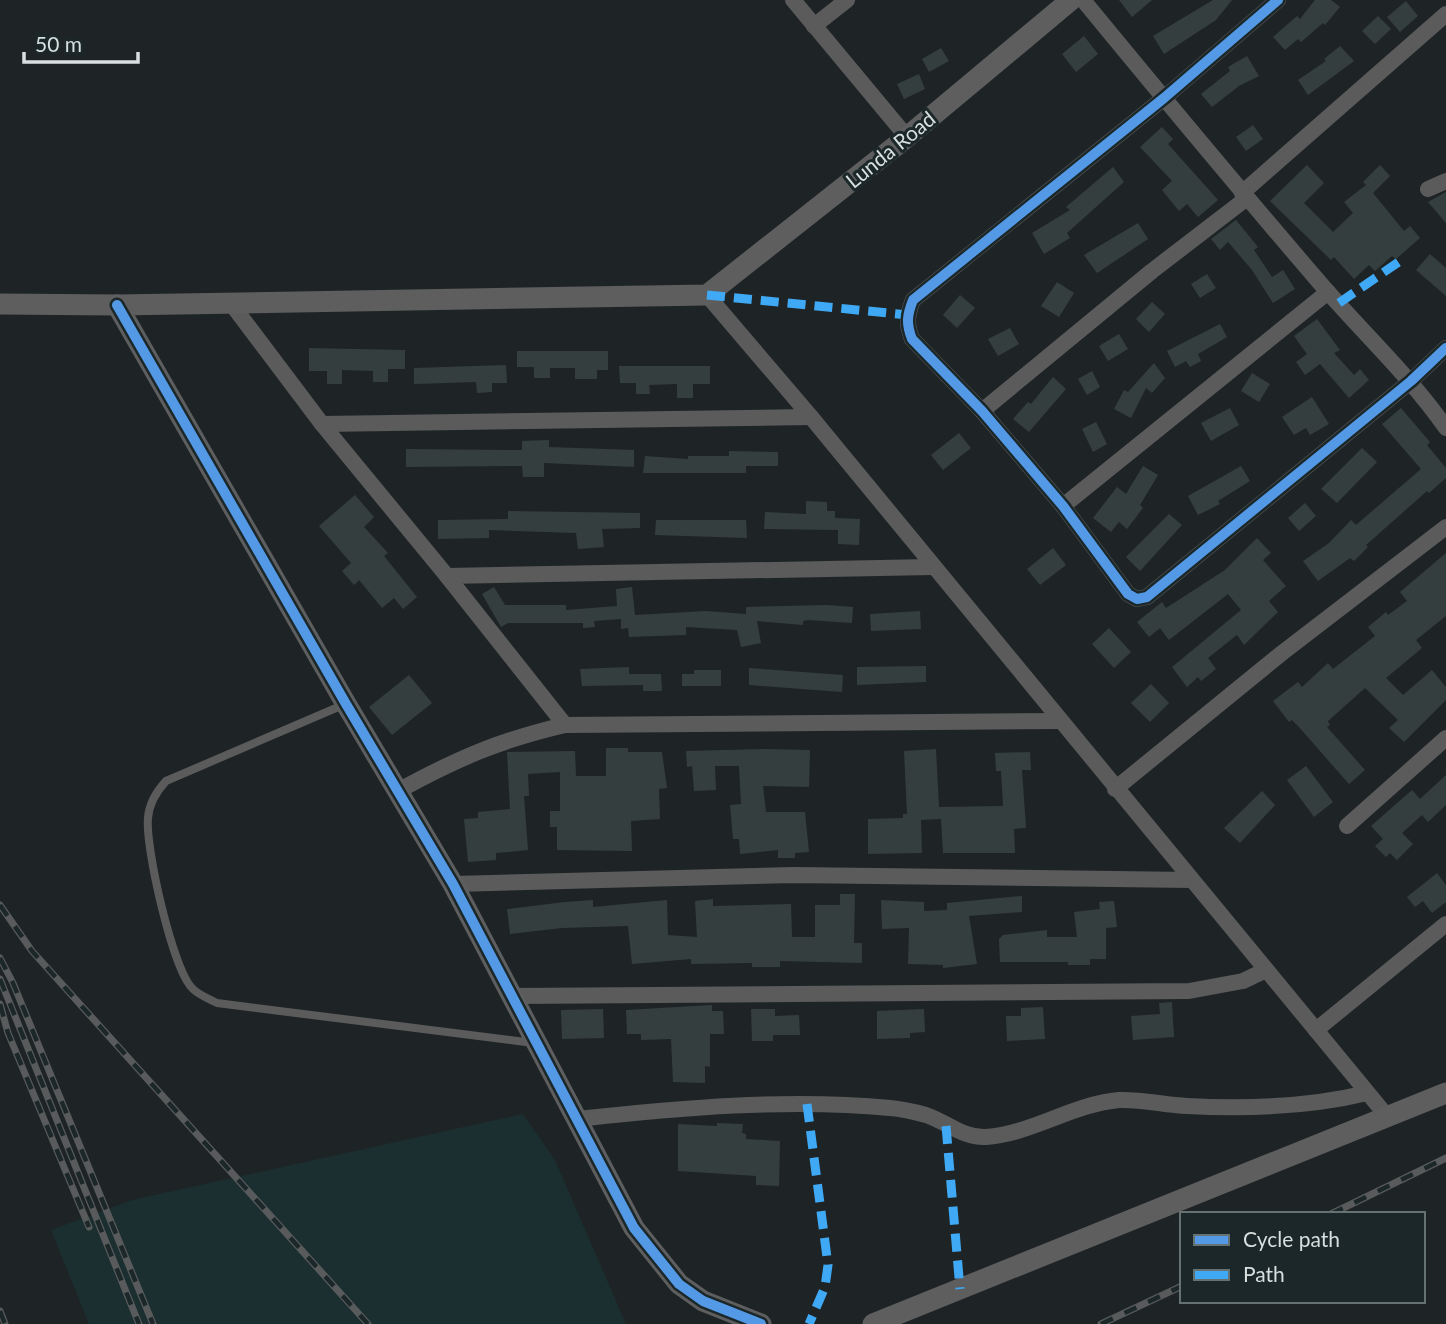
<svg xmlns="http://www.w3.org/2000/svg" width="1446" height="1324" font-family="Lato,sans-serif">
  <rect width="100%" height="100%" fill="#1e2425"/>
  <polygon fill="#1b2e30" points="523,1114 555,1160 626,1324 89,1324 51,1230 132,1200"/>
  <g fill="#353e3f">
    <polygon points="1119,0 1152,0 1132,17"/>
    <polygon points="1213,0 1232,0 1216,20 1164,54 1153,36"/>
    <polygon points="1315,0 1331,0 1340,7 1325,25 1323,23 1301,42 1298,39 1285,50 1273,37 1297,16 1300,19"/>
    <polygon points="1406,1 1418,16 1400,32 1387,17"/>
    <polygon points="1378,16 1391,29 1375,44 1362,31"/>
    <polygon points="1084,36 1098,54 1076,72 1062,54"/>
    <polygon points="1340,46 1354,61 1308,95 1298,80 1326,61 1324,59"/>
    <polygon points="941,48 949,61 929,72 922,59"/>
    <polygon points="1247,56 1259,76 1239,86 1212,107 1201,94 1230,71 1228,67"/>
    <polygon points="919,74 925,89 904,99 897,84"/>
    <polygon points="1253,125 1263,139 1246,151 1236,137"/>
    <polygon points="1162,127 1173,139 1168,144 1218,200 1198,217 1187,204 1179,211 1162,190 1172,181 1140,147"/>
    <polygon points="1307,165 1324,183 1304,203 1333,232 1353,213 1344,202 1366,185 1363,182 1380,165 1390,176 1373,193 1404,231 1410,226 1420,238 1396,259 1392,256 1375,271 1369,265 1354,279 1334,257 1331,260 1270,201"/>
    <polygon points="1113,167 1124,182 1067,233 1070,238 1044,254 1032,233 1070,210 1066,207"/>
    <polygon points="1446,192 1446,223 1428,202"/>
    <polygon points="1236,220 1258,247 1254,250 1272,277 1283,270 1295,289 1273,303 1252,270 1228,242 1220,250 1211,239"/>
    <polygon points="1138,223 1148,239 1097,273 1084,255"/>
    <polygon points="1430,254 1446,268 1446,296 1416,270"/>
    <polygon points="1207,274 1216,288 1200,298 1191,284"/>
    <polygon points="1057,282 1074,293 1059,317 1041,306"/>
    <polygon points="960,295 975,308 957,328 943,315"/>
    <polygon points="1152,302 1165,314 1149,332 1136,319"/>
    <polygon points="1317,319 1340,350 1334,353 1354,375 1360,369 1369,380 1349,398 1320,364 1305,375 1296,362 1307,354 1294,336"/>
    <polygon points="1220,324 1227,337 1198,354 1201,361 1190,367 1186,361 1175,367 1167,351"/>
    <polygon points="1010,328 1019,344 998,356 988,339"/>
    <polygon points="1119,334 1128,349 1108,361 1099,346"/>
    <polygon points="309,348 405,350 405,369 388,369 388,382 373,382 373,371 342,370 342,384 327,384 327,371 309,371"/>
    <polygon points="517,351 608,351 608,370 597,370 597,379 575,379 575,368 550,368 550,378 534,378 534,367 517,367"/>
    <polygon points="1154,363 1165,378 1152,393 1146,388 1131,418 1114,409 1124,390 1128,392"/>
    <polygon points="506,365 507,383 492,383 492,392 477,393 476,382 414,384 414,368"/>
    <polygon points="619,366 710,366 710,384 693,384 693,398 677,398 677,384 649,385 650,394 636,394 636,383 620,383"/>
    <polygon points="1092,371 1100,387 1087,395 1078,379"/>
    <polygon points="1252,373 1270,384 1259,402 1241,391"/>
    <polygon points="1053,377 1066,389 1029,432 1013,419 1028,402 1031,404"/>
    <polygon points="1312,397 1329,424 1310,435 1306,428 1294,435 1282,417"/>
    <polygon points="1230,408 1239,425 1211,441 1201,423"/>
    <polygon points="1401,408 1430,442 1427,445 1446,468 1446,478 1429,493 1427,491 1366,545 1368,547 1354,561 1350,558 1318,581 1303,561 1329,543 1351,520 1356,525 1421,469 1382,424"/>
    <polygon points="1096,422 1107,444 1093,452 1082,429"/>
    <polygon points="959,433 971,448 943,470 931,455"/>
    <polygon points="549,440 549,447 634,450 634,467 544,463 544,477 523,477 522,466 406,467 406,449 522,450 522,441"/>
    <polygon points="1362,448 1377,462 1337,503 1321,489"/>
    <polygon points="729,451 778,452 778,466 746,466 746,473 643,473 645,456 688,459 688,456 729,456"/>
    <polygon points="1143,466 1158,475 1140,505 1143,508 1127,529 1119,522 1111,532 1093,518 1117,487 1126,494"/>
    <polygon points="1241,466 1250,481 1218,501 1220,504 1198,515 1188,496"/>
    <polygon points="355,495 374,517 364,527 388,553 384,556 417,597 403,609 394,598 382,608 359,580 354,585 342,571 351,563 319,526"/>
    <polygon points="806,501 827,502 827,511 835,511 835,518 860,519 859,545 838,544 838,530 764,529 765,512 806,514"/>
    <polygon points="1305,503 1316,516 1299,531 1288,518"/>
    <polygon points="508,511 640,513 640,528 602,529 604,547 578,549 576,533 489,530 489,538 438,539 438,520 508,519"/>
    <polygon points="1169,514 1182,525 1140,571 1126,557"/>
    <polygon points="656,520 746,520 747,538 655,535"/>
    <polygon points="1257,538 1271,553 1263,560 1286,586 1269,601 1278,612 1244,645 1237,635 1208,658 1216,669 1201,681 1198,677 1187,687 1172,667 1241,610 1228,594 1169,640 1160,628 1149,637 1137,622 1162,602 1166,608 1225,570"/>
    <polygon points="1053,548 1066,565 1040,585 1027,569"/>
    <polygon points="1446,553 1446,616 1416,640 1422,648 1386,678 1403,695 1432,670 1446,687 1446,700 1404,742 1389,728 1398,720 1365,688 1328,721 1330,725 1327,727 1365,770 1349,784 1298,726 1292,720 1289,722 1273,701 1298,682 1302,687 1328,663 1333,669 1375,636 1368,627 1386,612 1388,615 1407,601 1400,592"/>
    <polygon points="494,587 505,605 566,605 566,610 617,606 616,589 632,587 635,615 706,611 746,614 746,607 827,605 853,607 852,623 808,620 803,621 803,625 757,621 761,643 741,647 737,630 686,627 686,635 629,637 628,628 621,629 621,619 594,621 595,627 583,628 583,623 508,623 501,627 482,594"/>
    <polygon points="920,611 921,629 871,631 870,614"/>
    <polygon points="1109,628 1131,652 1114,668 1092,644"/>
    <polygon points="926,666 926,682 857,685 857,667"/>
    <polygon points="629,667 629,674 661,674 662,691 643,691 643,685 582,686 580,669"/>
    <polygon points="749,668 843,675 842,692 749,685"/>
    <polygon points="694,670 721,670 721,686 682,686 682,674 694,674"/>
    <polygon points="409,675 432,703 392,735 369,707"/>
    <polygon points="1151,684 1169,703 1150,722 1131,703"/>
    <polygon points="606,748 628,748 628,752 662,752 667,788 659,789 660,819 631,821 632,851 557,850 557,827 550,827 550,811 560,811 560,772 528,774 529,796 524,796 528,850 496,853 496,860 468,862 464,819 478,818 478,812 510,809 507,752 575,751 576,776 606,776"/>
    <polygon points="764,749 810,750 809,787 763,786 766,812 805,812 809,852 795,853 795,858 778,858 778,850 740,854 739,839 733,839 730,805 741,804 739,766 715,766 716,790 694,791 692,766 687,767 686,751"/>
    <polygon points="936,749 939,807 1003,806 1001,771 996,771 995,753 1030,752 1031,770 1022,770 1026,828 1014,829 1015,853 943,853 941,819 921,820 922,853 868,854 868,819 903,818 903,814 907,814 904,751"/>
    <polygon points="1306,766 1333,802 1314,817 1287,780"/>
    <polygon points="1446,775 1446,805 1428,822 1422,815 1402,833 1413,844 1397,860 1390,853 1386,857 1375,846 1383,839 1371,826 1412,790 1420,799"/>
    <polygon points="1262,791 1275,805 1240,843 1224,828"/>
    <polygon points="1437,873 1446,885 1446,902 1432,913 1423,901 1415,907 1407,897"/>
    <polygon points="840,894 855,894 854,943 862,943 862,963 780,961 780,967 752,967 752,963 691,964 691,959 632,964 628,926 562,928 510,934 507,909 565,902 593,900 593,907 667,900 668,935 697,937 695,901 713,899 713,906 791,904 792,937 815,937 815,905 840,905"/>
    <polygon points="1022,896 1022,912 969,916 977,964 943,968 943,965 908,964 909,928 882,929 881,900 924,902 924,911 947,910 947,903"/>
    <polygon points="1114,901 1117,927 1106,928 1106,959 1090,959 1090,965 1068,965 1068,962 1000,962 999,939 1003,935 1047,930 1047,937 1077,937 1074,912 1100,909 1099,902"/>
    <polygon points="1172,1002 1174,1037 1133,1040 1131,1016 1160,1014 1159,1003"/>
    <polygon points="712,1005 712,1011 723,1011 724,1034 710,1034 710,1067 705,1066 705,1083 673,1082 671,1039 641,1040 641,1034 627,1034 626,1010"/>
    <polygon points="1043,1007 1045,1039 1007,1041 1006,1016 1021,1016 1021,1008"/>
    <polygon points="603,1009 604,1038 562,1039 561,1010"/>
    <polygon points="751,1009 775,1009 775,1016 799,1015 800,1035 773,1035 773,1041 752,1041"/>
    <polygon points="924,1009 925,1032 910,1033 910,1038 877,1039 877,1011"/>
    <polygon points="717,1123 743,1124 742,1133 746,1134 746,1139 780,1141 779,1186 756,1185 756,1176 678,1171 678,1124 717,1126"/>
  </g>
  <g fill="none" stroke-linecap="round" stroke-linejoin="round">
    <path stroke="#5b5b5c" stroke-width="8" d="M343 705 166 781C156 792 149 803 148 818 145 847 173 971 193 989 199 995 209 999 217 1003L533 1043"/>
    <g stroke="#5b5b5c" stroke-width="16">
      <polyline points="793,0 907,137"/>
      <path d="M1083 0C1161 95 1240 190 1320 283 1362 332 1409 375 1446 428"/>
      <path d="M1278 0 1164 98 913 300C907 315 906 324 912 339L982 411 1063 506 1128 594 1137 599 1147 597 1411 381 1446 348"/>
      <polyline points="814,26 847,0"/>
      <polyline points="1428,189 1446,181"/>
      <polyline points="1242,193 1446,14"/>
      <polyline points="707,295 811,417 1386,1115"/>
      <polyline points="230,302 322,424 447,576"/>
      <polyline points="982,411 1152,271 1247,198"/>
      <polyline points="322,424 811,417"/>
      <polyline points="1063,506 1328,292"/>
      <polyline points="932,567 447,576 565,725 1058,721"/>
      <polyline points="1115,789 1282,653 1446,527"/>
      <path d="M398 791C456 759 500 740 565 725"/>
      <polyline points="1347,826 1446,738"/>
      <polyline points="453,884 794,875 1192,880"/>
      <polyline points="512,996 1189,991 1243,981 1266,970"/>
      <polyline points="1316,1030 1446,924"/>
      <path d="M577 1119C680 1108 787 1098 890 1108 902 1109 915 1112 926 1115 947 1122 962 1138 986 1137 1031 1134 1073 1104 1119 1100 1142 1099 1164 1105 1187 1106 1246 1109 1310 1107 1367 1093"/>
    </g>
    <g stroke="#5e5e5f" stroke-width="21">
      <polyline points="0,304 117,305 707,295 907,137 1071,0"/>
      <polyline points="117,305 346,704 453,884 634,1228 679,1284 703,1301 761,1324"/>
      <polyline points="873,1324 1446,1093"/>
    </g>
    <g stroke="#585a5b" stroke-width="7">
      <g id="rail">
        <polyline points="0,905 32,951 368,1324"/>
        <polyline points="0,958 13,983 153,1324"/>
        <polyline points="0,979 139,1324"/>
        <polyline points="0,1004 8,1033 89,1227"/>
        <polyline points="1331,1214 1446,1158"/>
        <polyline points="0,1311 5,1324"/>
        <polyline points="1101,1324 1182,1286"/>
      </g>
    </g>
    <use href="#rail" stroke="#1b2728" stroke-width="4.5" stroke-dasharray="13" stroke-linecap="butt"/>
    <g stroke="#3fa9f5" stroke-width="9" stroke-dasharray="18 9" stroke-linecap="butt">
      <polyline points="707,295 908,315"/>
      <polyline points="1339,303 1400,261"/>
      <polyline points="807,1104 828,1265 825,1287 809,1324"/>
      <polyline points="946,1126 960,1289"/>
    </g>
    <g stroke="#1b2728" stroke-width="15">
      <g id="cycleway">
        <path d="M1278 0 1164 98 913 300C907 315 906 324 912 339L982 411 1063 506 1128 594 1137 599 1147 597 1411 381 1446 348"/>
        <polyline points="117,305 346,704 453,884 634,1228 679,1284 703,1301 761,1324"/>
      </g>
    </g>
    <use href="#cycleway" stroke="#5399e6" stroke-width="10"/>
  </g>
  <g text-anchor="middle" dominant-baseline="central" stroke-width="6" stroke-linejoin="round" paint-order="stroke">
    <g font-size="21" fill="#d7dfdf" stroke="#1b2728">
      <text transform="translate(890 149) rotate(-39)">Lunda Road</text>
    </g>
  </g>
  <rect x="1180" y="1212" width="245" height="91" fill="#1b2728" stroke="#667171" stroke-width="2"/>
  <rect x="1194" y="1235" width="35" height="10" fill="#5399e6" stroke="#667171" stroke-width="2"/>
  <text x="1243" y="1247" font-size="21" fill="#d7dfdf">Cycle path</text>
  <rect x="1194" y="1270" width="35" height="10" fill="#3fa9f5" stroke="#667171" stroke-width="2"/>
  <text x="1243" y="1282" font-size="21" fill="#d7dfdf">Path</text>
  <path d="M24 52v10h114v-10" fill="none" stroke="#d7dfdf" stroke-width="3.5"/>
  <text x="35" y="52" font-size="21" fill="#d7dfdf" stroke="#1b2728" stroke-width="5" paint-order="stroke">50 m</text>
</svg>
